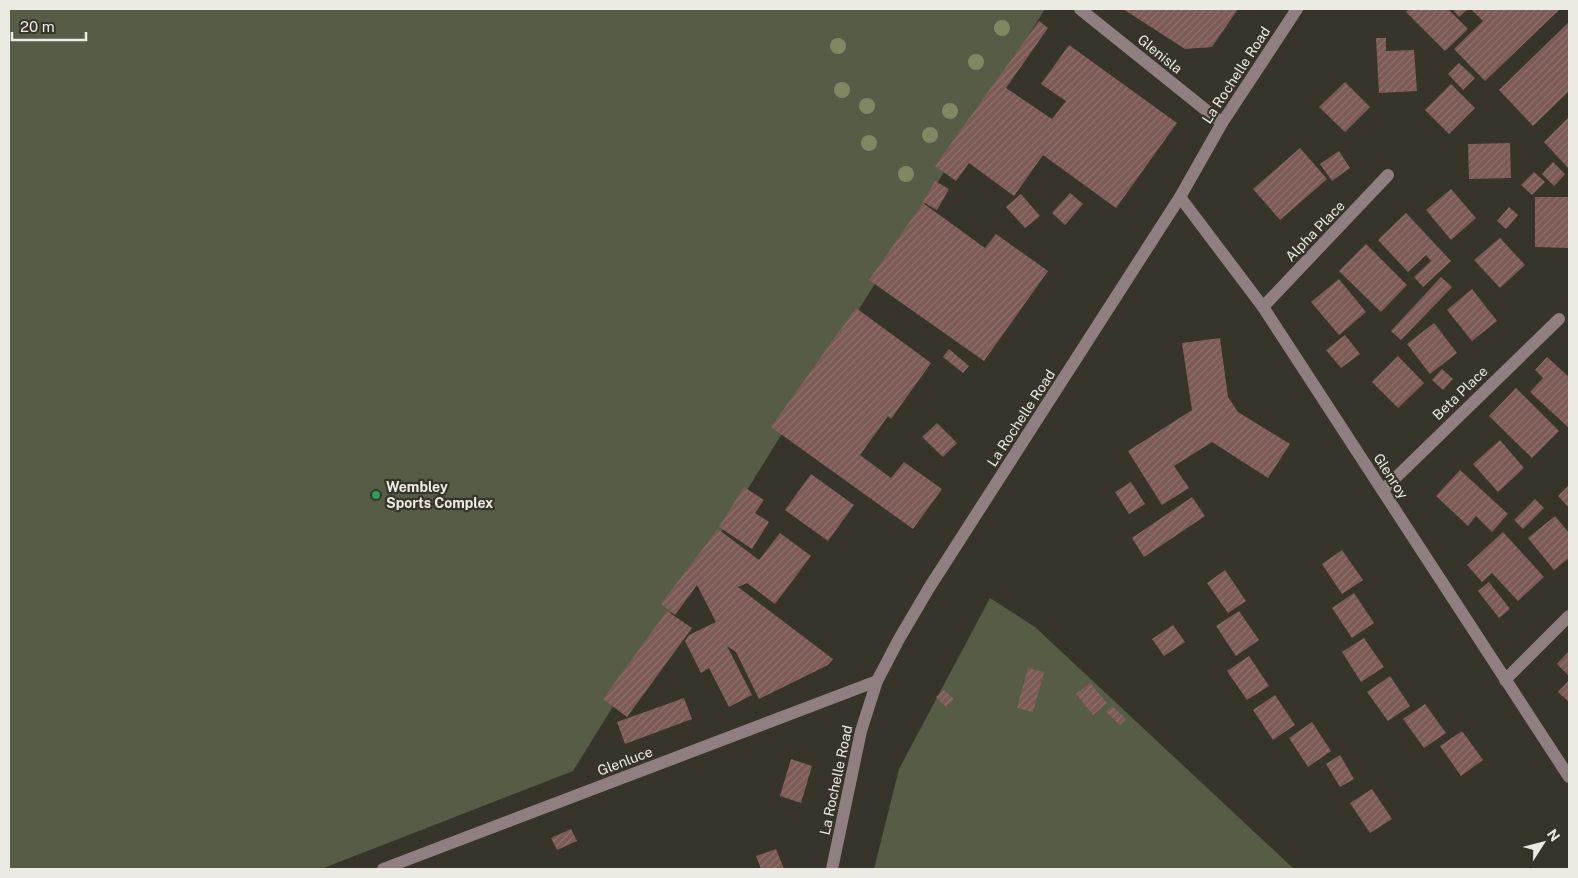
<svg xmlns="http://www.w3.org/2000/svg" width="1578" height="878" font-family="'Public Sans',sans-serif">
  <defs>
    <pattern id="building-hatch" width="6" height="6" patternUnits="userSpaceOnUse" patternTransform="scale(1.25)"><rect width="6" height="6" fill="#7c5a55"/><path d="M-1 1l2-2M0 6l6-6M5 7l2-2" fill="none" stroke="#8f726d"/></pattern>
  </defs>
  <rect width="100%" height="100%" fill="#373429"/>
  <g fill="#575c47">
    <polygon points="9,9 1045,9 573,771 321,869 9,869"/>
    <polygon points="990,598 1035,627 1294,869 874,869 899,769"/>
  </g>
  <g fill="url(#building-hatch)">
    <polygon points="1123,9 1238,9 1212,47 1185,49"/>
    <polygon points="1409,9 1448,9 1468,29 1445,51 1406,12"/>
    <polygon points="1452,9 1468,9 1459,17"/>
    <polygon points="1471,9 1560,9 1485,81 1454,49 1483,21"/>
    <polygon points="1039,21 1048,28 1006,88 1052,119 1066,101 1041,84 1069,45 1177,123 1116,208 1043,155 1014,196 969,163 956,181 935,166"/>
    <polygon points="1569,22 1569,91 1533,126 1499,90"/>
    <polygon points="1376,38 1386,38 1386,51 1414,50 1417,91 1379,93"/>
    <polygon points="1459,63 1475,78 1463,90 1448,74"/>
    <polygon points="1345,82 1370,107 1345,132 1319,107"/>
    <polygon points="1451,84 1475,108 1449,134 1425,110"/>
    <polygon points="1569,117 1569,169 1544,142"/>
    <polygon points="1510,143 1511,178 1469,179 1468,144"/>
    <polygon points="1300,148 1327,179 1280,220 1253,189"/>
    <polygon points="1339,151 1350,168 1332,181 1320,164"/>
    <polygon points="1553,162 1565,174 1554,186 1542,174"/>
    <polygon points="1534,172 1545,182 1532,195 1521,185"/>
    <polygon points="935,181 949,189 937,210 923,202"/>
    <polygon points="1451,189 1476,218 1451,240 1426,210"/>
    <polygon points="1070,193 1083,204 1065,225 1052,213"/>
    <polygon points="1021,194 1040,216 1025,228 1006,207"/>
    <polygon points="1535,197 1569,197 1569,248 1535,247"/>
    <polygon points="923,203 985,248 996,234 1048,271 984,361 869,280"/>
    <polygon points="1509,207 1518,215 1506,229 1497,221"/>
    <polygon points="1406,213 1451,261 1423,287 1414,277 1431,261 1426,255 1408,272 1378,240"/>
    <polygon points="1500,238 1525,265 1500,288 1474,260"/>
    <polygon points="1366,244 1407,285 1381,312 1339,271"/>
    <polygon points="1441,277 1452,287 1401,340 1391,331"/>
    <polygon points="1339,279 1366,312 1339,335 1311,302"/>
    <polygon points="1472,289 1497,321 1472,341 1447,310"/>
    <polygon points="856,308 931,363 891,419 888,416 860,455 891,478 904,462 942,489 913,529 771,427"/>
    <polygon points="1434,323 1457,353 1430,374 1407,344"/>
    <polygon points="1345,335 1360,354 1341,368 1326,350"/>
    <polygon points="1220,338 1228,397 1238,412 1290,444 1268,478 1212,442 1174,466 1189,488 1162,505 1128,451 1192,410 1182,343"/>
    <polygon points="949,349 969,366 963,373 943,357"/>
    <polygon points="1398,356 1424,383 1398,408 1372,382"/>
    <polygon points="1547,357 1569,377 1569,428 1530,392 1543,378 1535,370"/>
    <polygon points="1442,369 1453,379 1443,390 1432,380"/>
    <polygon points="1516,388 1559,431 1532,458 1489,416"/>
    <polygon points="937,423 957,443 943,457 922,437"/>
    <polygon points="1500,440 1524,468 1498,492 1473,464"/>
    <polygon points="1460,470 1508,514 1492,532 1476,516 1468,526 1436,496"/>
    <polygon points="811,474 854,505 828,541 785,510"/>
    <polygon points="1131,482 1145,504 1129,514 1115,492"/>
    <polygon points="1569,485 1569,508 1558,496"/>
    <polygon points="744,487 764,500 755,513 769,522 752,549 719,527"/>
    <polygon points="1192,497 1205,516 1144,557 1132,538"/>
    <polygon points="1535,499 1544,508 1523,529 1514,520"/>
    <polygon points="1555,516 1569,533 1569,558 1554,570 1528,538"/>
    <polygon points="718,529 759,560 780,533 811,556 775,604 747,583 738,587 833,659 828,665 759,699 736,652 727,646 752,695 729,707 709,668 701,673 685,641 689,635 716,622 697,585 675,615 661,604"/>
    <polygon points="1503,532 1544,577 1518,601 1492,573 1482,582 1467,565"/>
    <polygon points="1342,550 1363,580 1342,594 1322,564"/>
    <polygon points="1225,570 1246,601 1228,613 1207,583"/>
    <polygon points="1489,582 1510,609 1499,618 1478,591"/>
    <polygon points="1354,593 1374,623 1352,638 1332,608"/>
    <polygon points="667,611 692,628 627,717 603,699"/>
    <polygon points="1239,611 1259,640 1236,656 1216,626"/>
    <polygon points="1173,625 1185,642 1164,656 1152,639"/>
    <polygon points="1364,638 1384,667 1361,682 1342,652"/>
    <polygon points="1569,651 1569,676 1557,664"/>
    <polygon points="1249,656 1269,686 1247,700 1227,671"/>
    <polygon points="1028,668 1044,672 1033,712 1017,708"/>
    <polygon points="1390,676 1410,706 1388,721 1367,692"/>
    <polygon points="1569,680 1569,702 1558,692"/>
    <polygon points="1090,683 1107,703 1093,715 1076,694"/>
    <polygon points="944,690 954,699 946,707 936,697"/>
    <polygon points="1275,695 1295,725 1273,740 1253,710"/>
    <polygon points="684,698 692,719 625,744 617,722"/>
    <polygon points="1425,704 1446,733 1424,748 1403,719"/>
    <polygon points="1112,706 1126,719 1120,725 1106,712"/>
    <polygon points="1312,722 1331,751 1308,767 1289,738"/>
    <polygon points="1462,731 1483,760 1461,776 1440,746"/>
    <polygon points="1340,755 1354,779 1340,787 1326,764"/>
    <polygon points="791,759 812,766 801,803 780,796"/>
    <polygon points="1372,789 1392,819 1370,833 1350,803"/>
    <polygon points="571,829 577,841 557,850 551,838"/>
    <polygon points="776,849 784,869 761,869 756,856"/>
  </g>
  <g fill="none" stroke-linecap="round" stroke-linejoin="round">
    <g stroke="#907f80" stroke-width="12">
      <polyline points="1080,9 1222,123"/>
      <polyline points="1180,197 1263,307 1569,777"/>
      <polyline points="1263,307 1388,175"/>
      <polyline points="1383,490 1559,319"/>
      <polyline points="1505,680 1569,616"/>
      <polyline points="383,869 877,681"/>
      <polyline points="832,869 861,731 877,681 899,639 929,588 1180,197 1222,123 1297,9"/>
    </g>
  </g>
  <g fill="#818663">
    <circle cx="1002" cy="28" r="8"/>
    <circle cx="838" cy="46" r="8"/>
    <circle cx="976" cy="62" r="8"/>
    <circle cx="842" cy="90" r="8"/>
    <circle cx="867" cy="106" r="8"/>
    <circle cx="950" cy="111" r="8"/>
    <circle cx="930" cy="135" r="8"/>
    <circle cx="869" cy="143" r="8"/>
    <circle cx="906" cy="174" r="8"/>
  </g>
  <circle fill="#2e9e5b" stroke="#373429" stroke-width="2" cx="376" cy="495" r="5"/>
  <g text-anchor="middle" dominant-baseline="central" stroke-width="4.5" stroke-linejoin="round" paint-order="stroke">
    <g font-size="14" fill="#ebeae3" stroke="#373429">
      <text transform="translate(1160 54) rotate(39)">Glenisla</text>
      <text transform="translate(1236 75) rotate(-57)">La Rochelle Road</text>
      <text transform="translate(1315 231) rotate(-46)">Alpha Place</text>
      <text transform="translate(1460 393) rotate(-44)">Beta Place</text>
      <text transform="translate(1021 418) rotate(-57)">La Rochelle Road</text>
      <text transform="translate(1391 476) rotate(57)">Glenroy</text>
      <text transform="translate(625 761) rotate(-21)">Glenluce</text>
      <text transform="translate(836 780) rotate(-78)">La Rochelle Road</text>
    </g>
    <g font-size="14" font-weight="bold" fill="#ebeae3" stroke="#373429" text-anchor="start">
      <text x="386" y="487">Wembley<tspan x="386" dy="16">Sports Complex</tspan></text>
    </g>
  </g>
  <rect width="1578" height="878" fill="none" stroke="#ebeae3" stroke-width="20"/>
  <g transform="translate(1543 843) rotate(54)" stroke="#373429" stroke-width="4" paint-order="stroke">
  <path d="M0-4L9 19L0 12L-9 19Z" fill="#ebeae3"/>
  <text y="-8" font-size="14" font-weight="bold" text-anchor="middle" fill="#ebeae3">N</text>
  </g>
  <path d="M12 32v8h74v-8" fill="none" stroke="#ebeae3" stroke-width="2.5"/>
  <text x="20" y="32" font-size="15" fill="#ebeae3" stroke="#373429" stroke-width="4" paint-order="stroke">20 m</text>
</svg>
